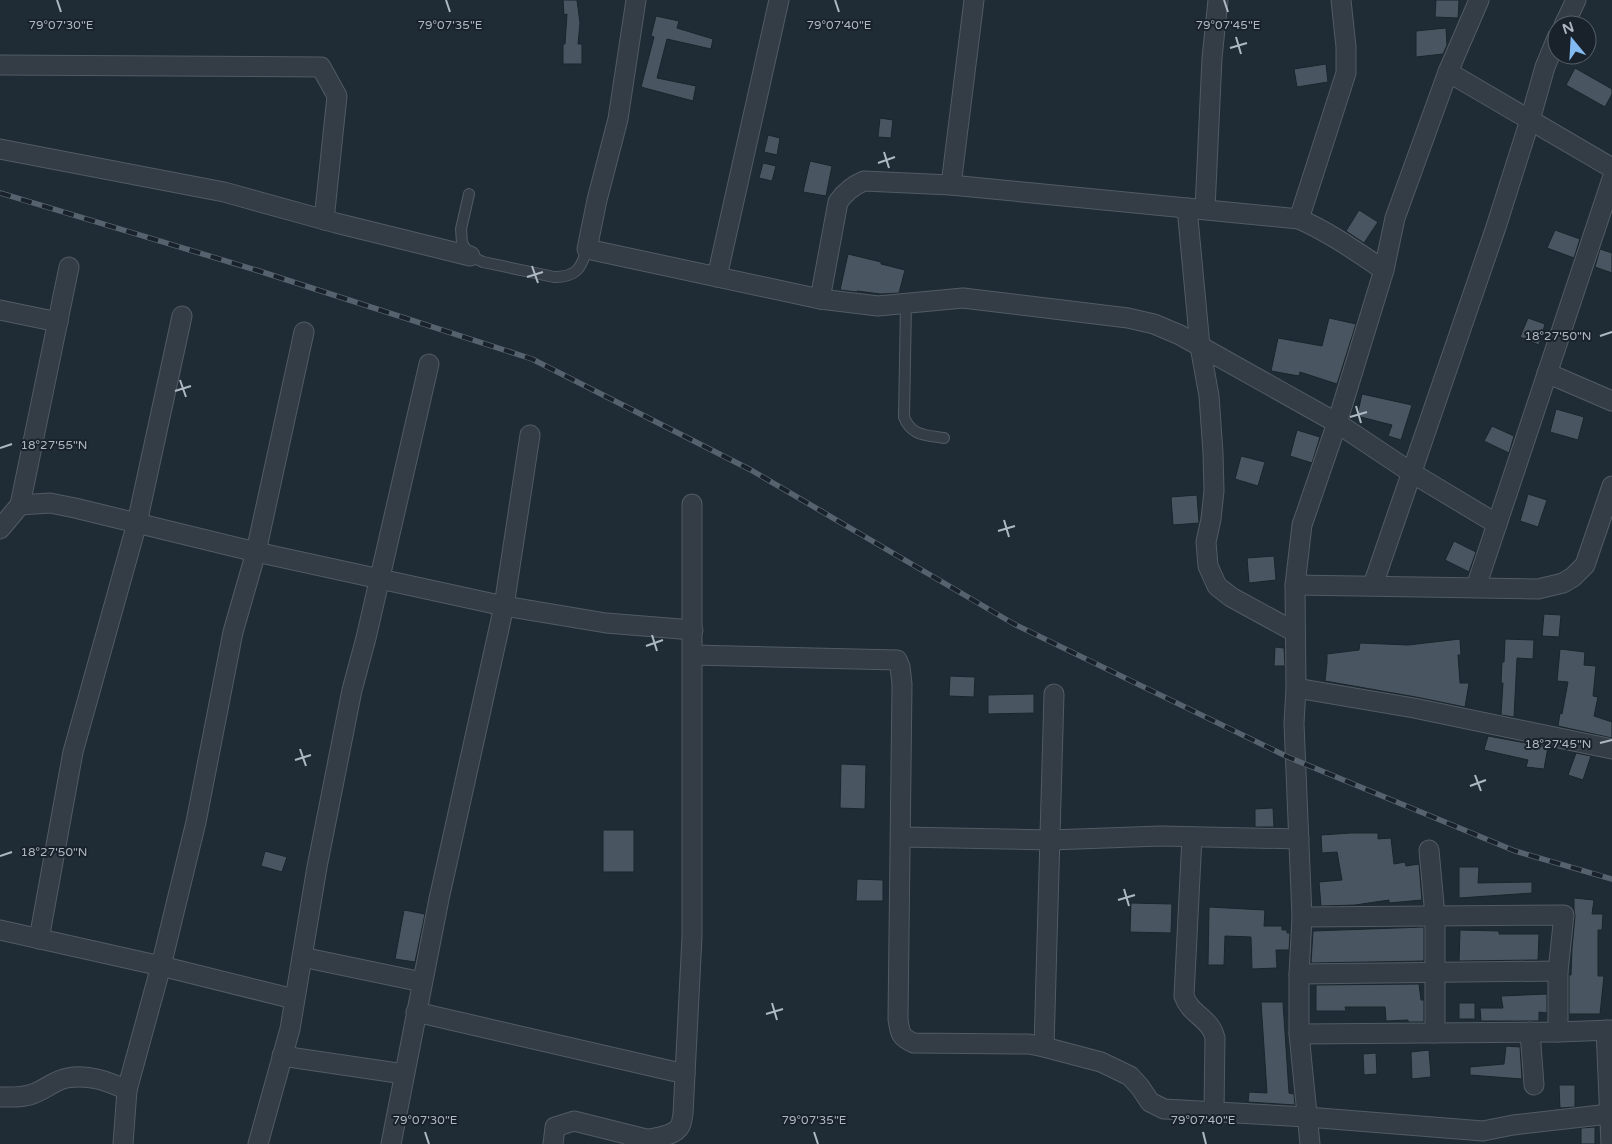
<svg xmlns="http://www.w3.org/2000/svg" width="1612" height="1144" font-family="'Varela Round',sans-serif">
  <rect width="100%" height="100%" fill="#202c35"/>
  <g fill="#495661" stroke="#1b242c">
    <polygon points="563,0 577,0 580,23 578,44 582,44 582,64 563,64 563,44 565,44 567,14 564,15"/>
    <polygon points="1436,0 1459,0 1458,18 1435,17"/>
    <polygon points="656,16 679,21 677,28 713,39 711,49 667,39 657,78 696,86 693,101 641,87 654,37 651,36"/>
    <polygon points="1446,28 1447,45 1443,54 1416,57 1416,31"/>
    <polygon points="1326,64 1328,82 1297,87 1294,69"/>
    <polygon points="1575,68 1612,89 1612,94 1605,107 1566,85"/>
    <polygon points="880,118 893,120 891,138 878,137"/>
    <polygon points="768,135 780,138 777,155 764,152"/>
    <polygon points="810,161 832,166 826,196 803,192"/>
    <polygon points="763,163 776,166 772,181 759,178"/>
    <polygon points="1359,210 1378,222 1364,243 1346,231"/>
    <polygon points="1555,230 1580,239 1574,258 1547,248"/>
    <polygon points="1600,249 1612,253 1612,273 1595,267"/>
    <polygon points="848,254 881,262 881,264 905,270 899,293 881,294 857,291 857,292 840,290"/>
    <polygon points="1329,318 1356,324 1337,384 1300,372 1299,376 1271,371 1278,338 1322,346"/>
    <polygon points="1528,318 1545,324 1539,345 1520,337"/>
    <polygon points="1362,394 1412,405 1401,440 1388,436 1392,425 1357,416"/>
    <polygon points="1556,409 1584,417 1578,440 1550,432"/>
    <polygon points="1492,426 1514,436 1509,453 1484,441"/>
    <polygon points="1297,430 1320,437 1312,463 1290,456"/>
    <polygon points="1241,456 1265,462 1258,486 1235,479"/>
    <polygon points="1528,494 1547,500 1538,527 1520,521"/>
    <polygon points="1197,495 1199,523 1173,525 1171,497"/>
    <polygon points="1454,541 1476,552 1469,572 1445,560"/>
    <polygon points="1274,556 1276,580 1249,583 1247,558"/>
    <polygon points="1544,614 1561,615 1559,637 1542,636"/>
    <polygon points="1460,639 1461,655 1458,655 1460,683 1469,683 1465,707 1416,697 1325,681 1327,662 1327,654 1359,650 1360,643 1408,645"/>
    <polygon points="1505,639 1534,640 1533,659 1517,658 1514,717 1501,715 1503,683 1501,683 1502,662 1504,662"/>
    <polygon points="1275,647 1284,648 1285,666 1274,666"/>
    <polygon points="1560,649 1585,652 1584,665 1596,666 1593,696 1598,697 1594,716 1612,722 1612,738 1558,726 1560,713 1562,714 1568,682 1557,681"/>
    <polygon points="950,676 975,677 974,697 949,696"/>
    <polygon points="1034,694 1034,713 988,714 988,695"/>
    <polygon points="1488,736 1548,747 1544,769 1526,767 1528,760 1484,750"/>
    <polygon points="1576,753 1591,756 1583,780 1568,775"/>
    <polygon points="841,764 866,765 865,809 840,808"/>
    <polygon points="1273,808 1274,827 1255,827 1255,809"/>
    <rect x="603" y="830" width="31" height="42"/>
    <polygon points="1351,833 1378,833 1378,839 1391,838 1394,864 1405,862 1406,866 1419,864 1422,900 1389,903 1389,900 1355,905 1321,906 1319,882 1342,880 1337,852 1322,853 1321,835"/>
    <polygon points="265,851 287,857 282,872 261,866"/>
    <polygon points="1459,867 1479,867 1478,883 1532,882 1532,893 1459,898"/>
    <polygon points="857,879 883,880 883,901 856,901"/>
    <polygon points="1574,898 1594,900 1592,914 1603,914 1602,930 1598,930 1598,976 1604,976 1600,1014 1569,1014 1569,975 1571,975 1572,948 1575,916 1574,909"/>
    <polygon points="1131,903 1172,904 1171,933 1130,932"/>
    <polygon points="1209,907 1265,910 1264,926 1282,926 1282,930 1287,930 1287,933 1290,933 1289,950 1276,950 1277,968 1252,969 1251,937 1225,936 1224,965 1208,965"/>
    <polygon points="404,910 425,914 415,962 395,959"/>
    <polygon points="1424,927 1424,961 1311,963 1313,931"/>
    <polygon points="1460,930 1499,931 1499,934 1539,934 1538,960 1459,961"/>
    <polygon points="1419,984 1421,1000 1424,1000 1424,1022 1408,1022 1408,1020 1386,1021 1385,1007 1345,1007 1346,1011 1316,1011 1316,985"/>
    <polygon points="1547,994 1547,1013 1539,1012 1539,1021 1481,1021 1480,1008 1503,1008 1501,996"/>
    <polygon points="1261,1002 1283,1002 1289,1093 1294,1094 1295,1105 1248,1102 1249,1092 1267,1093"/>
    <rect x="1459" y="1003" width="16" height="16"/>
    <polygon points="1506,1046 1520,1047 1522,1079 1470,1075 1470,1067 1504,1064"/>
    <polygon points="1429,1050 1431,1077 1412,1079 1411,1052"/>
    <polygon points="1376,1053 1377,1074 1364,1075 1363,1054"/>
    <polygon points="1559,1085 1575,1085 1575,1107 1560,1108"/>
    <polygon points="1595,1127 1595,1144 1581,1144 1581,1128"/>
  </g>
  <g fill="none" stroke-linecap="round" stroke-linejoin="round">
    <g stroke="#515b64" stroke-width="12">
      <g id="service">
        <path d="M469 194 461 229 462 243 470 256 483 262 554 277C576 277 581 269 587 249"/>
        <path d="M906 304 904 417C911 436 926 435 944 438"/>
      </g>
    </g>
    <g stroke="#515b64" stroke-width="21">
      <g id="minor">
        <polyline points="636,0 618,119 597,200 587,249 820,299 878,306 963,298 1128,318 1154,324 1180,335 1337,423 1412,473 1497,524"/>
        <polyline points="1564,25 1576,0"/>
        <polyline points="0,65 321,67 337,96 324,220"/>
        <polyline points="1448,72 1612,168"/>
        <polyline points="0,149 224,192 336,223 470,256"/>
        <polyline points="951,185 974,0"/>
        <polyline points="1187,208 1200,346 1209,396 1213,453 1214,491 1211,519 1206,542 1208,566 1217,586 1231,597 1295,632"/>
        <polyline points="1205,209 1212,58 1218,0"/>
        <polyline points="1299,219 1346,73 1346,47 1341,0"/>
        <polyline points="717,277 779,0"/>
        <path d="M820 299 838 202C845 192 852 186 864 181L951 185 1299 219C1329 232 1357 252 1384 270"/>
        <polyline points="0,310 58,322"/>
        <polyline points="1547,373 1612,401"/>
        <polyline points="20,505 69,267"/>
        <polyline points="0,529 20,505 50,503 75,508 256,552 504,606 606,623 693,630"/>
        <polyline points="1295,585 1538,589 1563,583 1573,577 1585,565 1612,486"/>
        <polyline points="1373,585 1496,227 1530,120 1545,67 1557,38"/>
        <polyline points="1476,587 1612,179"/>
        <path d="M693 655 897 660 900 667 902 684 898 1019C900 1033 900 1037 914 1043L1029 1044 1044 1047 1101 1062 1130 1076 1140 1087 1150 1102 1164 1109 1307 1117 1483 1131 1513 1125 1609 1114"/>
        <polyline points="1296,688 1414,708 1612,749"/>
        <polyline points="901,837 1050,840 1161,836 1299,839"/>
        <path d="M1192 837 1184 996C1191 1016 1210 1017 1215 1038L1214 1111"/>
        <polyline points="1429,850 1435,916 1435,1033"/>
        <polyline points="1302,917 1564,915 1558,971 1558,1032"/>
        <polyline points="0,930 161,966 294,999"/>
        <polyline points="39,939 73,752 137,523 182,316"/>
        <polyline points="302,957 422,982"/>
        <polyline points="1299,974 1558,971"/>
        <polyline points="416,1012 685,1074"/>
        <polyline points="1606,1030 1611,1144"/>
        <polyline points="1530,1032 1534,1085"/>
        <polyline points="1299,1034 1558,1032 1612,1030"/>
        <polyline points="1044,1047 1054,694"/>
        <polyline points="282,1056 404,1074"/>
        <path d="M0 1097C11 1097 24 1098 35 1093 46 1089 55 1080 67 1078 89 1074 107 1081 127 1090"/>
        <polyline points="123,1144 127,1090 161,966 196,822 233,632 256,552 304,332"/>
        <polyline points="258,1144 290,1029 317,867 352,690 366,638 429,364"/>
        <polyline points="391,1144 439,899 504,606 530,435"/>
        <polyline points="553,1144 555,1127 574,1121 646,1139"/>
        <path d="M633 1144C646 1137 673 1139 680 1126 682 1123 682 1118 683 1114L692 937V504"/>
        <polyline points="1310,1144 1299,1034 1299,974 1302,917 1294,723 1296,688 1295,585 1302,525 1337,423 1384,270 1395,218 1448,72 1479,0"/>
      </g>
    </g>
    <use href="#service" stroke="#343d46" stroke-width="10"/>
    <use href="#minor" stroke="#343d46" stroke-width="19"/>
    <g stroke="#56626d" stroke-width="5.5">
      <polyline id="rail" points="0,193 256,270 532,359 751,470 1014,624 1288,757 1515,851 1612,879"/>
    </g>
    <use href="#rail" stroke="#19222a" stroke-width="4" stroke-dasharray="11" stroke-linecap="butt"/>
  </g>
  <path fill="none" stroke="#aeb8c3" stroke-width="2" d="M57 0 61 12M446 0 450 12M835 0 839 12M1224 0 1228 12M1236 37 1241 54M1230 48 1247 43M884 152 889 168M878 163 895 157M532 266 538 283M527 277 543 272M1600 336 1612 332M180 380 186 397M175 391 191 386M1356 406 1361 423M1350 417 1367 412M0 448 12 444M1004 520 1009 537M998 531 1015 526M652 635 657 651M646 646 663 640M1600 743 1612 740M300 749 306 766M295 760 311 755M1475 775 1481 791M1470 786 1486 780M0 856 12 852M1124 889 1129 906M1118 900 1135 895M772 1003 777 1020M766 1014 783 1009M425 1132 429 1144M814 1132 818 1144M1203 1132 1206 1144"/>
  <g font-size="12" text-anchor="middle" fill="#aeb8c3" stroke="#19222a" stroke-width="4" stroke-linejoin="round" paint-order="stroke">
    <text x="61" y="29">79°07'30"E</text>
    <text x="450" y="29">79°07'35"E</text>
    <text x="839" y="29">79°07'40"E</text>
    <text x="1228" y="29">79°07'45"E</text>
    <text x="1558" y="340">18°27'50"N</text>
    <text x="54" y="449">18°27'55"N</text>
    <text x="1558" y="748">18°27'45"N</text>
    <text x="54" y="856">18°27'50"N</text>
    <text x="425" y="1124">79°07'30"E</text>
    <text x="814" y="1124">79°07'35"E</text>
    <text x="1203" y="1124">79°07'40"E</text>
  </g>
  <g transform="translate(1572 40) rotate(342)"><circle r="24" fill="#19222a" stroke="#555e67"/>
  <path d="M0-4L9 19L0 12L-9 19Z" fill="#84baf2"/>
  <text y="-8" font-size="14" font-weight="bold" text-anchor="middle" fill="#aeb8c3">N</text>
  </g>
</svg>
